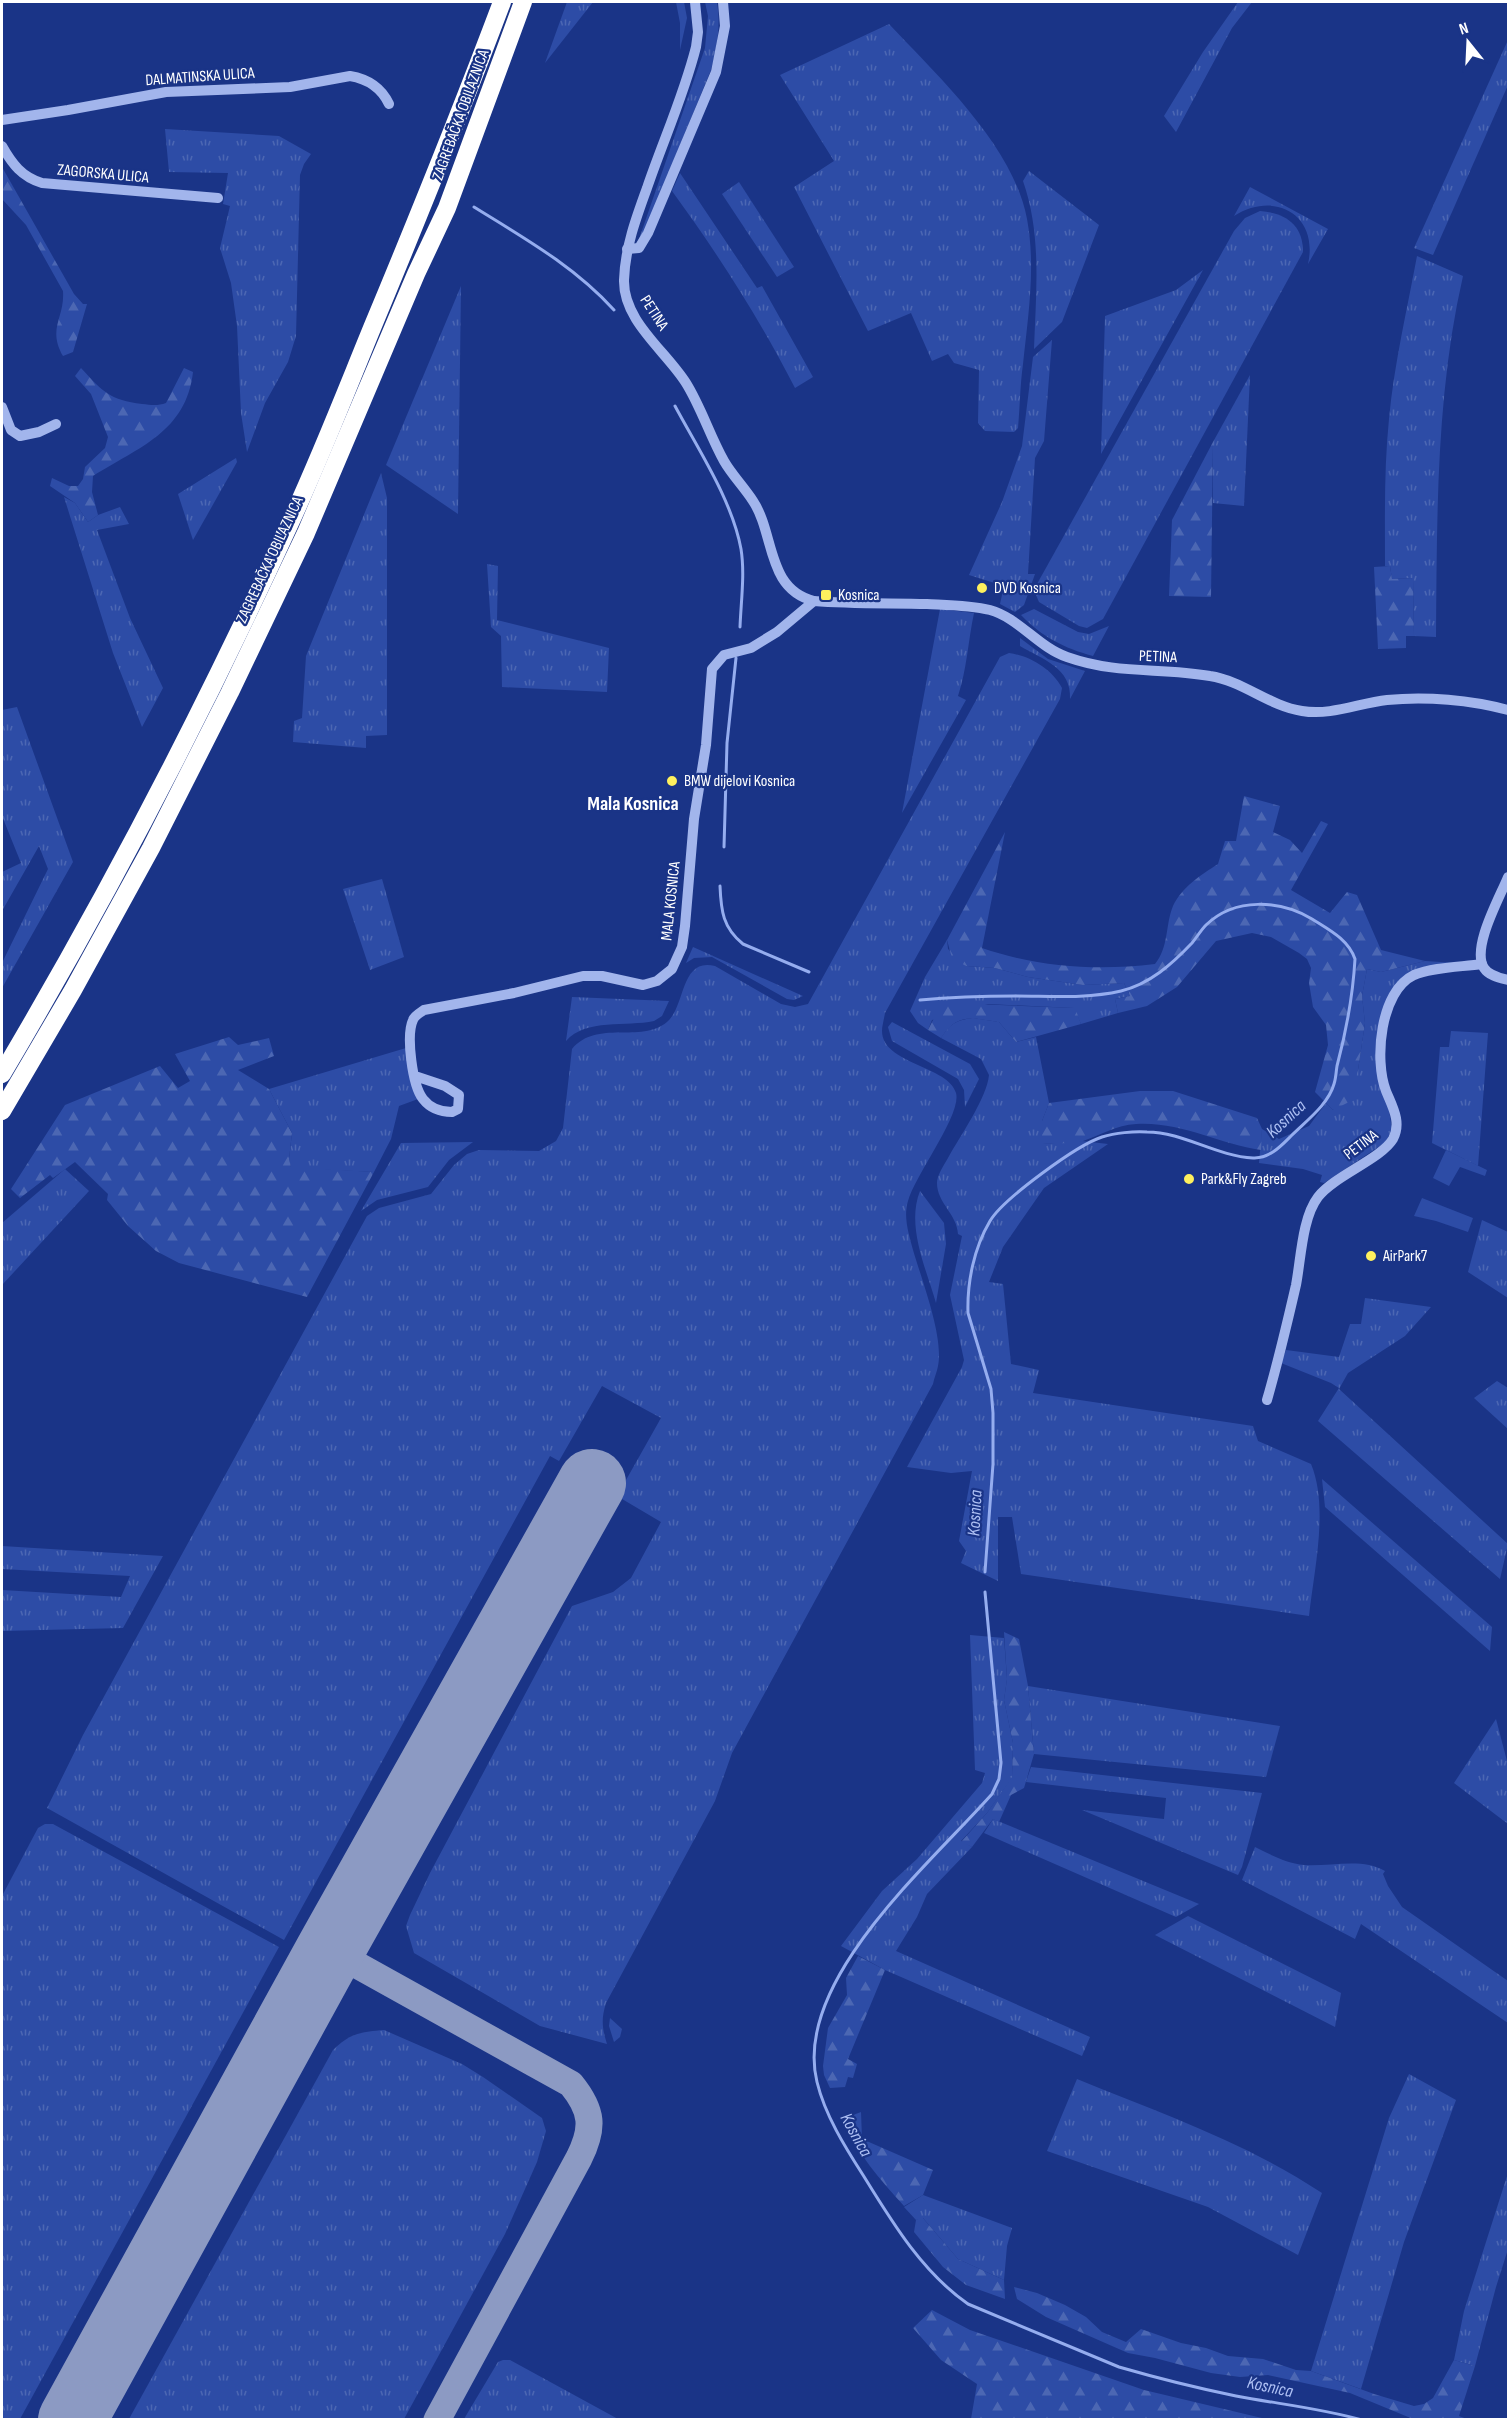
<svg xmlns="http://www.w3.org/2000/svg" width="1510" height="2421" font-family="'Sofia Sans Condensed',sans-serif">
  <defs>
    <pattern id="grass-tufts" width="24" height="20" patternUnits="userSpaceOnUse" patternTransform="scale(1.5)"><rect width="24" height="20" fill="#2d4ca6"/><path d="M3 7l-1-3M5 7V3M7 7l1-3M15 17l-1-3M17 17v-4M19 17l1-3" fill="none" stroke="#4c67b3"/></pattern>
    <pattern id="forest-firs" width="22" height="20" patternUnits="userSpaceOnUse" patternTransform="scale(1.5)"><rect width="22" height="20" fill="#2d4ca6"/><path d="M5 1l3.5 6h-7zM16 11l3.5 6h-7z" fill="#4c67b3"/></pattern>
  </defs>
  <rect width="100%" height="100%" fill="#1a3487"/>
  <g fill="url(#grass-tufts)">
    <polygon points="567,2 593,2 545,63"/>
    <polygon points="676,2 684,2 687,18 680,50 680,23"/>
    <path d="M705 2H717C721 26 717 46 711 70L642 237 639 239 705 48 708 16Z"/>
    <polygon points="1238,2 1252,2 1232,28 1176,132 1164,116 1203,52"/>
    <path d="M889 24C938 76 1014 147 1027 219 1036 267 1028 317 1023 364 1020 385 1020 407 1018 428L1014 432 985 431 978 423 979 370 954 363 948 354 932 361 911 313 868 331 794 187 834 161 780 75Z"/>
    <polygon points="1508,40 1508,85 1433,255 1414,248"/>
    <polygon points="165,129 279,136 311,154 304,164 300,175 296,336 288,362 265,403 247,452 241,413 237,326 231,283 220,248 230,206 223,204 228,173 169,172"/>
    <path d="M1029 171 1099 225 1062 322 1034 349C1036 292 1042 235 1023 181Z"/>
    <path d="M680 173 757 288 762 286 813 377 795 388C759 318 718 254 672 191Z"/>
    <polygon points="739,182 794,267 777,277 722,194"/>
    <path d="M1250 187 1328 229 1308 264C1319 215 1275 190 1234 216Z"/>
    <path d="M1260 211C1285 213 1303 224 1303 252L1103 619 1087 628 1079 626 1039 602 1036 595 1037 584 1234 231 1245 218Z"/>
    <path d="M1417 256 1463 276C1436 394 1437 516 1436 637L1414 636 1413 578 1392 579 1390 566H1385C1385 517 1384 468 1389 419 1394 365 1407 310 1417 256Z"/>
    <polygon points="1203,270 1101,454 1105,316 1176,290"/>
    <polygon points="461,286 458,514 386,465"/>
    <polygon points="1052,340 1044,441 1035,458 1028,574 1035,574 1024,605 1015,612 1000,604 1004,586 969,575 1002,502 1022,446 1033,357"/>
    <polygon points="1250,375 1244,506 1213,503 1213,442"/>
    <polygon points="236,458 237,462 193,540 178,494"/>
    <polygon points="381,473 387,498 387,735 366,736 366,748 293,742 294,721 302,718 306,656"/>
    <polygon points="64,497 75,503 88,522 98,515 120,507 129,524 97,530 130,618 163,688 142,727 113,653"/>
    <polygon points="487,564 498,566 497,620 609,648 607,692 502,687 501,636 491,627"/>
    <path d="M940 609 974 613C968 641 967 669 958 696L966 700 902 813Z"/>
    <path d="M1034 609 1078 632 1089 634 1109 626 1093 656C1064 648 1042 637 1021 615Z"/>
    <path d="M1020 638 1048 659 1085 671 1070 699C1072 668 1042 659 1020 646Z"/>
    <path d="M1009 653C1030 656 1052 669 1062 688L1060 699 885 1013C884 1019 882 1026 882 1031 882 1064 949 1066 956 1093 962 1114 915 1175 908 1201 903 1217 909 1235 913 1250 922 1281 944 1337 938 1366 937 1372 934 1378 933 1384L732 1753 715 1801 606 2003C601 2019 602 2028 607 2044L540 2026 414 1953 406 1926 410 1915 430 1873 572 1606 613 1592 631 1578 661 1522 617 1496 661 1418 602 1386 559 1461 550 1456 284 1940 47 1808 83 1735 367 1216 379 1208 431 1194 454 1165 467 1154 479 1150 539 1151 556 1141 563 1128 572 1049C597 1019 641 1044 667 1022 686 1006 680 957 715 966L781 1004 795 1007 808 1004 1000 657Z"/>
    <polygon points="17,707 73,862 2,988 2,963 48,869 39,846 2,911 2,872 21,863 2,816 2,710"/>
    <polygon points="382,879 404,957 370,970 343,889"/>
    <polygon points="947,940 948,949 966,966 995,968 1028,977 1083,985 1124,983 1130,996 1115,999 1118,1013 1081,1024 1074,1008 988,1004 932,1020 928,1030 918,1023 910,1011 925,977"/>
    <polygon points="693,947 803,996 794,1000 787,999 712,957 694,958 686,963"/>
    <polygon points="1425,961 1456,963 1406,977 1378,1042 1392,1129 1386,1142 1324,1183 1320,1182 1322,1175 1303,1169 1259,1163 1262,1129 1279,1139 1309,1126 1326,1103 1333,1110 1358,1070 1365,1023 1362,996 1367,969 1381,972"/>
    <path d="M572 997 669 1001 662 1016 654 1021C626 1027 586 1018 566 1041Z"/>
    <path d="M973 1018 999 1022 1016 1042 1036 1037 1049 1103 1042 1121V1144L1082 1141 1108 1144 1044 1188 1003 1247 989 1282 1003 1284 1011 1364 1039 1370 1033 1393 1253 1426 1258 1441 1311 1464C1329 1507 1314 1570 1309 1616L1021 1574 1012 1517H998V1581L961 1563 966 1551 959 1541 972 1471 951 1473 907 1467 962 1367 964 1360 950 1295 962 1236 958 1234C957 1214 937 1203 937 1183 937 1175 944 1165 948 1158 960 1136 987 1098 989 1075L981 1059 941 1038C950 1024 956 1020 973 1018Z"/>
    <polygon points="892,1022 970,1064 979,1079 965,1107 964,1090 958,1079 892,1041 888,1027"/>
    <polygon points="1451,1031 1488,1033 1478,1166 1432,1143 1440,1047 1449,1047"/>
    <polygon points="406,1048 418,1099 399,1106 391,1139 374,1172 291,1168 289,1159 292,1133 269,1089"/>
    <polygon points="473,1142 449,1160 428,1187 377,1200 361,1211 401,1143"/>
    <polygon points="65,1169 89,1191 2,1285 2,1223"/>
    <path d="M920 1191 944 1223 946 1244 936 1303C926 1268 906 1226 920 1191Z"/>
    <polygon points="1482,1220 1508,1232 1508,1298 1468,1272"/>
    <polygon points="1365,1298 1431,1307 1405,1336 1348,1373 1339,1389 1508,1544 1500,1579 1318,1421 1339,1388 1331,1383 1281,1363 1286,1350 1339,1357 1350,1324 1361,1324"/>
    <polygon points="1497,1381 1508,1388 1508,1429 1474,1398"/>
    <polygon points="1322,1479 1492,1627 1490,1651 1325,1507"/>
    <polygon points="2,1546 163,1556 123,1628 2,1631 2,1590 121,1597 130,1576 2,1569"/>
    <polygon points="970,1635 1004,1638 1007,1679 1004,1700 1013,1743 1012,1778 987,1813 961,1841 972,1847 927,1894 917,1917 896,1951 1090,2037 1082,2056 885,1970 841,1946 882,1891 917,1859 982,1783 985,1773 975,1770"/>
    <polygon points="1028,1686 1280,1726 1266,1777 1034,1754"/>
    <polygon points="1496,1719 1508,1765 1508,1824 1454,1783"/>
    <polygon points="1031,1767 1262,1793 1242,1867 1238,1875 1082,1810 1164,1819 1166,1798 1026,1782"/>
    <polygon points="993,1819 1199,1904 1176,1917 984,1833"/>
    <polygon points="45,1824 53,1824 279,1947 20,2419 2,2419 2,1896 38,1828"/>
    <path d="M1255 1847C1271 1855 1286 1863 1304 1865 1330 1867 1362 1857 1385 1871L1383 1874 1388 1886 1402 1907 1508 1981V2023L1361 1924 1355 1939 1242 1880Z"/>
    <polygon points="1188,1916 1341,1993 1335,2027 1155,1935"/>
    <polygon points="610,2018 622,2029 620,2037 614,2042 609,2026"/>
    <path d="M384 2030 462 2064 483 2077 542 2118 546 2131 537 2162 505 2234 404 2419H129L333 2050C350 2033 361 2032 384 2030Z"/>
    <polygon points="1409,2074 1456,2100 1404,2242 1361,2389 1311,2371 1389,2118"/>
    <path d="M1077 2079C1160 2113 1247 2143 1322 2193L1298 2255 1208 2207 1047 2151Z"/>
    <polygon points="1508,2173 1508,2249 1496,2287 1475,2366 1454,2360 1464,2311"/>
    <polygon points="923,2195 1012,2228 1007,2246 1004,2280 958,2259 923,2218 916,2220 904,2207"/>
    <polygon points="503,2360 510,2360 618,2419 464,2419 498,2362"/>
  </g>
  <g fill="url(#forest-firs)">
    <path d="M2 167 74 294 83 304H87L73 352 63 356C47 328 65 318 63 291L26 225 2 199Z"/>
    <path d="M81 368C103 392 110 400 142 404 151 405 158 406 166 403L184 368 193 372C186 432 139 447 93 476L92 492 98 515 88 522 75 503 50 486 52 478 69 486H78L83 479 85 467 105 448 108 437 91 394 75 376Z"/>
    <polygon points="1213,442 1211,597 1169,596 1172,520"/>
    <polygon points="1390,566 1392,579 1413,578 1414,636 1406,636 1406,648 1378,649 1374,567"/>
    <path d="M1244 796 1280 806 1273 832 1290 840 1302 853 1321 821 1328 824 1291 890 1330 913 1347 892 1357 895 1381 950 1425 961 1381 972 1367 969 1362 996 1365 1023 1358 1070 1349 1102 1333 1110 1315 1092 1328 1045 1326 1025 1313 1007 1309 983 1311 968 1307 959 1299 953 1271 937 1252 933 1216 941 1177 987 1147 1006 1118 1013 1115 999 1130 996 1124 983 1083 985 1028 977 995 968 966 966 952 958 947 940 1005 832 982 948C1038 967 1096 971 1155 964 1169 947 1165 926 1173 906 1182 887 1201 875 1218 864L1225 841H1236Z"/>
    <path d="M948 1003 1075 1008 1081 1024 1016 1042 999 1022C971 1018 958 1012 941 1038L928 1030 939 1008Z"/>
    <polygon points="229,1037 238,1045 269,1038 274,1056 238,1070 269,1089 292,1133 289,1159 291,1167 374,1172 307,1297 179,1263 156,1251 128,1226 107,1200 108,1194 75,1162 53,1178 50,1175 20,1198 11,1189 65,1105 160,1066 178,1088 190,1081 175,1054"/>
    <path d="M1140 1091H1173L1257 1118 1262 1129 1261 1150C1219 1144 1180 1121 1136 1124 1116 1125 1101 1135 1083 1141 1071 1144 1055 1143 1042 1144V1121L1049 1103Z"/>
    <polygon points="1004,1632 1019,1639 1028,1686 1034,1754 1024,1788 1011,1795 999,1822 993,1819 972,1847 961,1842 987,1813 1012,1777 1013,1743 1004,1700 1007,1679"/>
    <polygon points="858,1956 885,1970 848,2059 857,2064 853,2078 848,2077 845,2087 830,2088 824,2075 823,2066 828,2028 847,1995 846,1978"/>
    <path d="M861 2112 862 2139 933 2170 923 2195 904 2206C881 2180 855 2153 845 2118Z"/>
    <polygon points="922,2217 958,2259 1004,2280 1005,2299 966,2285 943,2267 914,2232 916,2220"/>
    <polygon points="1014,2287 1037,2293 1065,2305 1086,2317 1102,2332 1126,2342 1141,2329 1181,2343 1206,2348 1228,2356 1263,2359 1296,2370 1311,2371 1374,2394 1414,2406 1424,2404 1433,2398 1454,2360 1475,2366 1459,2416 1467,2419 1413,2419 1350,2393 1268,2375 1240,2377 1211,2373 1155,2358 1128,2353 1046,2317 1017,2299"/>
    <polygon points="932,2310 970,2330 1144,2390 1266,2419 971,2419 977,2384 941,2360 913,2328"/>
  </g>
  <g fill="#2d4ca6">
    <polygon points="1446,1150 1487,1170 1485,1176 1460,1167 1449,1186 1433,1178"/>
    <polygon points="1422,1198 1473,1218 1468,1232 1436,1221 1414,1216"/>
  </g>
  <g fill="none" stroke-linecap="round" stroke-linejoin="round">
    <g stroke="#95adef" stroke-width="3">
      <path d="M474 207C524 238 574 266 614 310"/>
      <path d="M675 406C698 449 732 500 741 549 745 574 741 601 740 627"/>
      <polyline points="724,847 727,743 736,658"/>
      <path d="M720 886C721 911 723 928 743 944L809 972"/>
      <path d="M920 1000C952 997 984 996 1016 996 1051 996 1086 999 1121 991 1150 984 1172 964 1192 943 1197 937 1201 930 1206 925 1235 897 1280 900 1312 919 1329 930 1348 939 1355 959 1353 994 1346 1032 1337 1066 1336 1072 1336 1078 1334 1084 1328 1105 1306 1121 1291 1136 1281 1146 1269 1159 1253 1158 1216 1156 1183 1132 1147 1132 1134 1131 1115 1133 1102 1137 1077 1145 1003 1199 990 1221 974 1248 967 1282 968 1313L991 1389 993 1413V1464L985 1572"/>
      <path d="M985 1592 1001 1763 999 1779 992 1794C932 1862 792 1981 817 2082 825 2115 845 2147 863 2175 892 2222 922 2272 968 2304L1119 2367C1157 2378 1197 2388 1236 2396 1278 2404 1320 2408 1362 2420"/>
    </g>
    <path stroke="#8c9ac3" stroke-width="27" d="M330 1950 571 2084C593 2111 594 2128 579 2158L437 2420"/>
    <polyline stroke="#8c9ac3" stroke-width="68" points="72,2420 330,1950 592,1483"/>
    <g stroke="#a2b5ec" stroke-width="10">
      <path d="M695 2 698 32 696 47C684 95 663 141 647 188 636 218 625 248 624 280 623 321 666 351 686 383 701 407 710 436 724 461 732 475 744 487 753 501 775 534 766 589 814 601 851 604 889 603 927 604 948 605 970 605 990 610 1019 618 1038 647 1067 657 1118 675 1159 667 1210 676 1243 681 1269 706 1302 711 1331 716 1359 703 1387 700 1426 696 1471 700 1508 710"/>
      <path d="M2 120 68 110 166 92 290 87 350 76C368 79 381 87 389 104"/>
      <path d="M2 146C12 164 22 177 42 183L218 198"/>
      <polyline points="627,249 639,248 648,233 716,72 725,26 723,2"/>
      <polyline points="2,407 11,430 20,436 39,432 56,424"/>
      <path d="M1508 877C1500 897 1471 948 1484 968 1489 976 1500 978 1508 980"/>
      <path d="M415 1076 445 1086 459 1095 458 1109 452 1112C441 1112 430 1108 423 1099 412 1085 406 1035 413 1020 415 1015 420 1013 424 1010L514 993 583 976H602L643 985 657 981 672 969 682 947 685 926 694 819 706 745 712 669 724 655 751 648 777 632 814 601"/>
      <path d="M1267 1400C1278 1362 1287 1324 1296 1285 1301 1259 1302 1218 1318 1197 1334 1176 1381 1159 1393 1139 1402 1122 1392 1106 1386 1091 1374 1060 1380 991 1414 975 1434 967 1461 967 1482 964"/>
    </g>
    <g stroke="#fff" stroke-width="18">
      <path d="M2 1074C107 897 203 713 289 525 319 461 345 394 372 328 417 220 461 111 502 2"/>
      <polyline points="2,1111 73,990 151,848 230,692 306,533 416,274 447,208 523,2"/>
    </g>
  </g>
  <g fill="#fef05e" stroke="#1a3487" stroke-width="2">
    <circle cx="982" cy="588" r="6"/>
    <rect x="820" y="589" width="12" height="12" rx="3"/>
    <circle cx="672" cy="781" r="6"/>
    <circle cx="1189" cy="1179" r="6"/>
    <circle cx="1371" cy="1256" r="6"/>
  </g>
  <g text-anchor="middle" dominant-baseline="central" stroke-width="4.5" stroke-linejoin="round" paint-order="stroke">
    <g font-size="16" fill="#fff" stroke="#1a3487">
      <text transform="translate(200 77) rotate(-4)">DALMATINSKA ULICA</text>
      <text transform="translate(461 115) rotate(-70)">ZAGREBAČKA OBILAZNICA</text>
      <text transform="translate(103 174) rotate(5)">ZAGORSKA ULICA</text>
      <text transform="translate(654 313) rotate(57)">PETINA</text>
      <text transform="translate(270 560) rotate(-65)">ZAGREBAČKA OBILAZNICA</text>
      <text transform="translate(1158 657) rotate(2)">PETINA</text>
      <text transform="translate(671 901) rotate(-84)">MALA KOSNICA</text>
      <text transform="translate(1361 1145) rotate(-37)">PETINA</text>
    </g>
    <g font-size="16" fill="#fff" stroke="#1a3487" text-anchor="start">
      <text x="994" y="588">DVD Kosnica</text>
      <text x="838" y="595">Kosnica</text>
      <text x="684" y="781">BMW dijelovi Kosnica</text>
      <text x="1201" y="1179">Park&amp;Fly Zagreb</text>
      <text x="1383" y="1256">AirPark7</text>
    </g>
    <g font-size="18" font-style="italic" fill="#aec0f4" stroke="#1a3487">
      <text transform="translate(1286 1119) rotate(-43)">Kosnica</text>
      <text transform="translate(975 1513) rotate(-87)">Kosnica</text>
      <text transform="translate(856 2135) rotate(61)">Kosnica</text>
      <text transform="translate(1270 2387) rotate(12)">Kosnica</text>
    </g>
    <g font-size="20" font-weight="bold" fill="#fff" stroke="#1a3487">
      <text x="633" y="804">Mala Kosnica</text>
    </g>
  </g>
  <rect width="1510" height="2421" fill="none" stroke="#ffffff" stroke-width="6"/>
  <g transform="translate(1468 42) rotate(342)" stroke="#1a3487" stroke-width="4.5" paint-order="stroke">
  <path d="M0-4.5L10 22L0 15L-10 22Z" fill="#ffffff"/>
  <text y="-9" font-size="16" font-weight="bold" text-anchor="middle" fill="#ffffff">N</text>
  </g>
</svg>
